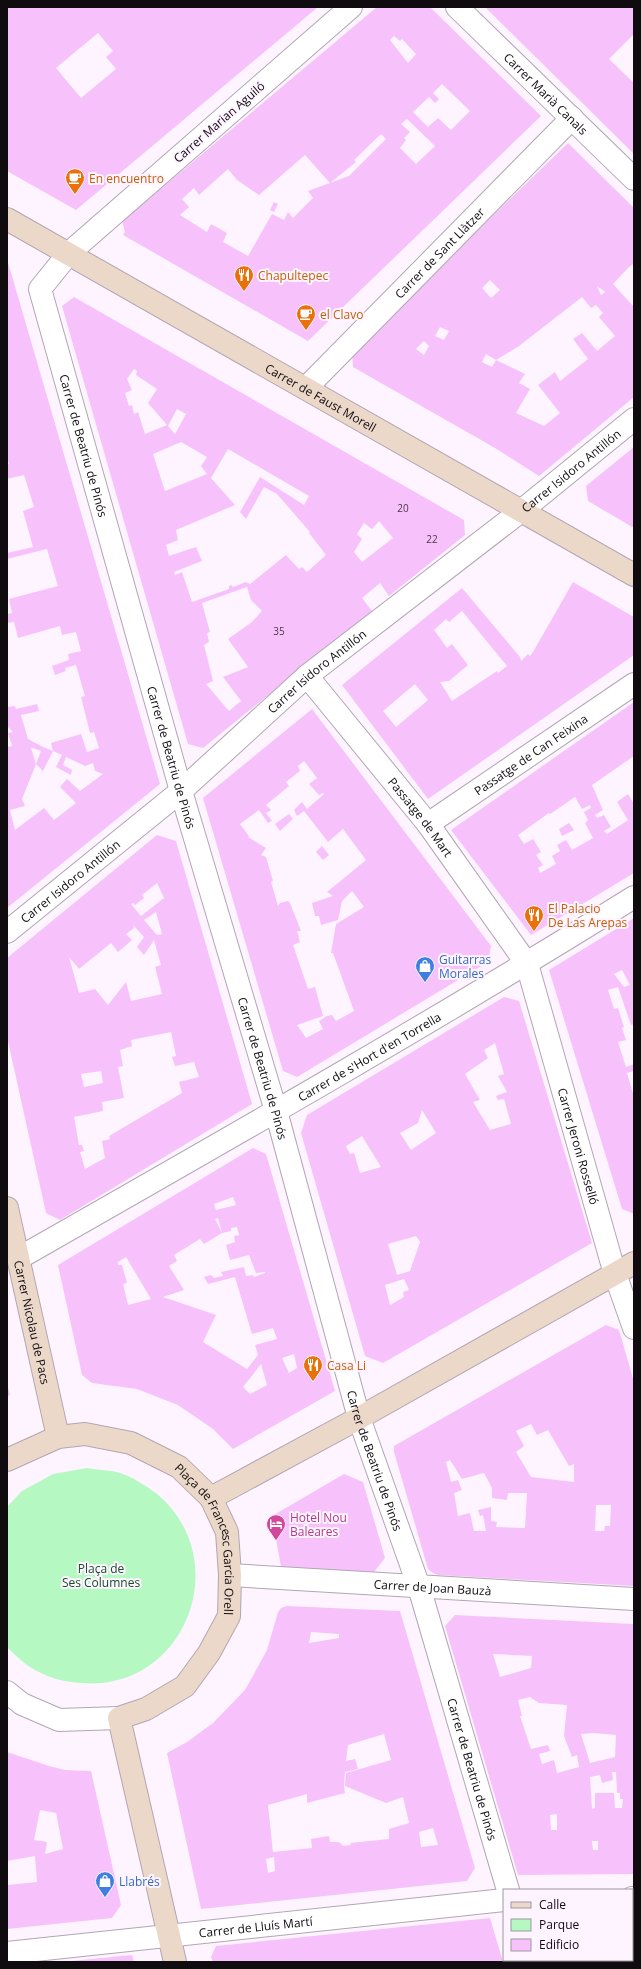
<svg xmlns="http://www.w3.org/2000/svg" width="641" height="1969" font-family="'Open Sans',sans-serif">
  <rect width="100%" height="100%" fill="#fef4ff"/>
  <path fill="#b6f8c1" d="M87 1468C97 1470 108 1470 117 1472 131 1476 145 1485 157 1494 236 1560 185 1692 81 1683 64 1682 45 1677 30 1667 22 1662 14 1654 7 1647V1507L22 1491 53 1474Z"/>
  <g fill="#f7c2fb" fill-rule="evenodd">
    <path d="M7 7H318L76 210 7 171ZM98 33 113 51 106 57 116 69 81 98 56 68Z"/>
    <path d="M377 7H430L541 116 308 341 123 235 125 232 122 221 127 217ZM394 36 400 41 402 39 416 54 408 63 390 40ZM442 84 470 111 451 130 438 118 428 127 413 112 429 97 435 103 439 99 433 93ZM407 119 435 146 416 164 400 148 406 140 404 138 410 132 401 124ZM381 134 386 139 349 176 308 191 313 198 293 218 288 212 284 220 272 214 248 256 223 242 227 233 211 224 207 232 180 215 189 207 182 199 194 188 199 195 228 169 237 180 259 195 305 155 330 183 356 162 354 160Z"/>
    <polygon points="485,7 634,7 634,34 609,59 634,83 634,154"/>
    <path d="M568 143 634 208V265L633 264 629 267 613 284 634 307V397L539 476 495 448 353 367 352 352ZM490 280 500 290 491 298 482 288ZM597 286 605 292 601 295ZM582 297 591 308 596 305 603 313 599 317 615 336 597 351 582 333 573 339 588 359 560 381 555 372 538 385 560 413 544 426 516 413 530 389 519 383 525 374 496 360 519 346ZM440 327 449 331 444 340 435 336ZM424 341 429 346 424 355 416 349ZM486 354 496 360 492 367 482 362Z"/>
    <polygon points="274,202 278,204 274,212 270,210"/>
    <path d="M7 259 160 784 7 908V747L12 746 8 733 13 732 7 726V707L15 706 16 709 37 704 39 711 21 715 28 739 43 747 53 751 51 743 81 734 87 752 99 748 94 732 90 733 81 697 85 696 76 665 65 668 66 671 55 675 52 666 69 660 68 654 81 651 76 632 62 635 60 626 18 638 14 622 7 623V614L12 613 9 599 58 586 47 549 7 559V553L33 547 23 511 34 507 24 475 7 479V464H9L7 457ZM31 748H33L41 751 36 764ZM53 751 62 755 56 767 71 775 72 770 63 765 66 757 85 766 93 763 95 771 103 774 80 791 67 779 60 787 76 803 54 820 44 808 15 830 10 810 25 806 22 799 36 764 43 771Z"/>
    <path d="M74 297 464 520 465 535 389 596 380 583 362 598 372 611 203 748 188 744 62 306ZM134 369 137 371 136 375 157 389 148 403 167 425 145 434 138 412 134 414 132 405 129 406 125 393 132 390 127 379ZM177 409 186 414 175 434 168 426ZM181 442 207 457 201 466 207 474 165 491 153 454ZM228 449 309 496 304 505 260 477 240 512 246 519 264 487 277 494 310 532 309 533 326 555 307 572 302 567 299 569 286 555 250 584 246 582 233 587 231 585 229 586V589L192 602 182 572 175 575 174 572 202 561 196 547 169 556 166 545 178 540 176 530 235 505 211 478ZM379 521 393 538 362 562 354 552 362 539 357 534 364 523 372 529ZM247 587 251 600 262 611 252 622 228 639 248 667 223 677 241 701 229 711 206 684 213 681 204 645 209 642 207 633 210 632 202 603Z"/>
    <polygon points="634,447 634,528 588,501 586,486"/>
    <path d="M573 582 634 617V655L428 799 342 685 462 588 520 657 521 661 528 654 530 656 533 652ZM462 611 507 666 498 673 497 671 452 701 440 682 449 681 468 665 452 644 447 648 434 630 446 619 449 622ZM415 684 428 700 396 727 383 711Z"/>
    <path d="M634 702V756L592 785 603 810 595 815 597 818 604 815 611 827 604 831 607 834 628 820 617 802 628 794 634 804V873L531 935 451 830ZM575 797 582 809 590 805 591 808 584 812 588 820 585 823 593 838 572 850 566 840 557 845 560 851 552 856 556 864 540 873 538 868 543 865 536 855 541 852 533 839 524 844 518 835 549 813 550 814Z"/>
    <path d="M312 709 491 946 488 962 297 1077 283 1071 203 798ZM304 761 317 778 309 784 319 795 323 793 324 794 307 809 302 802 294 810 297 816 304 811 328 842 343 829 366 860 327 892 333 896 312 903 315 916H319L321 925 338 920 342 901 352 891 364 907 336 924 331 953H333L354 1011 336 1021 332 1015 327 1016 319 1021 323 1029 306 1038 297 1025 323 1016 315 987 308 989 293 945 300 942 297 931H301L290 903 288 901 280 903 278 906 271 882 273 881 266 857 261 855 266 848 248 837 249 836 240 824 259 810 268 823 272 821 266 813 271 810 266 805 289 786 286 782 300 771 298 766Z"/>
    <polygon points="289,814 293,819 280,831 275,824"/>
    <polygon points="569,823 574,830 562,836 559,829"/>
    <path d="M157 835 176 841 252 1104 60 1220 46 1213 7 1037V958ZM157 883 164 898 141 916 131 904 133 903 135 905 144 898 142 895ZM156 912 162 934 157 935 144 920ZM133 925 144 937 137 947 144 955 154 940 161 965 155 967 162 994 131 1001 126 982 108 1005 95 989 79 993 69 957 79 969 111 943 118 952 132 940 126 934 134 928ZM171 1032 176 1056 172 1057 175 1066 194 1062 199 1077 179 1082 182 1093 109 1136 110 1139 102 1141 105 1158 85 1169 80 1152 84 1151 82 1145H79L74 1117 103 1111 102 1102 124 1098 118 1067 123 1066 120 1050 132 1046 131 1040ZM101 1071 103 1083 84 1087 81 1074Z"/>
    <polygon points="322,846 329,855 323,860 316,852"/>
    <path d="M634 918V1024L631 1025 618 987 608 990 614 1009 618 1008 624 1027 622 1028 626 1040 618 1042 626 1067 634 1064V1071L627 1073 634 1097V1214L622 1209 549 970ZM622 970 630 985 624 987 614 974Z"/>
    <path d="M504 997 519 1001 592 1243 383 1363 365 1356 301 1133 307 1115ZM495 1043 504 1074 498 1076 507 1092 496 1096 498 1100 504 1099 511 1124 490 1130 473 1102 480 1100 465 1074 488 1058 484 1050ZM422 1110 436 1133 411 1150 400 1133 418 1123ZM362 1136 381 1167 360 1173 354 1153 350 1154 346 1146ZM416 1236 420 1242 410 1271 397 1275 388 1244ZM404 1279 409 1290 403 1292 404 1297 390 1305 385 1285Z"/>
    <path d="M253 1148 266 1154 335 1391 233 1449 213 1429 178 1405 137 1389 92 1383 82 1375 58 1265ZM233 1197 236 1205 216 1210 214 1204ZM218 1218 222 1233 215 1219ZM237 1227 239 1235 234 1236 235 1242 226 1245 230 1260 249 1255 256 1273 265 1272V1273L254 1277 253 1275 246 1276 244 1267 221 1272 223 1276 214 1278 211 1275 204 1277 208 1284 235 1277 252 1334 273 1328 277 1339 255 1345 258 1355 247 1369 203 1342 216 1315 163 1297 184 1290 169 1266 177 1261 174 1255 200 1239 204 1244 222 1233 231 1231V1228ZM126 1257 151 1299 128 1305 123 1284 127 1283 122 1265H118V1262ZM294 1354 297 1368 289 1373 282 1358ZM261 1364 267 1385 250 1394 243 1387Z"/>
    <path d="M606 1325 619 1330 634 1382V1586L438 1575 433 1573 428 1569 394 1452V1446ZM531 1424 537 1435 548 1430 569 1466 574 1464V1482L531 1477 516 1452 524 1446 516 1431ZM450 1460 462 1479 484 1473 492 1488V1498L507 1500 508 1493H527L525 1528 496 1527 497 1522 491 1521V1507L478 1510 480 1516 483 1515 486 1531H474L470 1513 458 1516 454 1493 462 1490 458 1480 451 1482 446 1462ZM596 1505H611L610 1526H605L604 1531H595Z"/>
    <polygon points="7,1383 10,1395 7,1397"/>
    <polygon points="344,1474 363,1482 385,1558 374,1572 281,1567 272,1516"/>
    <path d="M287 1606 400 1611 475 1868 467 1881 201 1909 167 1753 187 1742 213 1723 245 1690 267 1650 278 1612 281 1608ZM311 1632 339 1634V1638L309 1643ZM384 1734 391 1760 346 1773 345 1786 386 1803 403 1797 409 1823 389 1829V1839L350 1843 351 1845 343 1846 339 1842H330L329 1836 311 1839 312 1848 273 1852 268 1805 307 1794V1803L345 1793 344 1786 345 1772 358 1769 355 1759 346 1761 348 1745ZM433 1828 438 1845 421 1847 419 1832ZM274 1857 275 1871 268 1873 266 1859Z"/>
    <path d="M455 1615 634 1624V1874L518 1875 445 1626ZM493 1654 532 1656 531 1668 500 1677ZM530 1697 539 1703 567 1705 564 1736 572 1757 577 1755 579 1767 557 1773 554 1760 542 1764 539 1754 550 1751 548 1745 531 1749 520 1716H522L518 1700ZM593 1733 616 1735 615 1757 590 1763 581 1734ZM612 1772H616L617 1793H620V1799H623L622 1808H615L614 1793H595V1808L592 1809 590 1777 600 1775 602 1783 613 1780ZM557 1814V1830H551L550 1815ZM592 1841H598V1850H593Z"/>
    <path d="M7 1752 49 1766 65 1770 91 1771 121 1905 112 1918 7 1929V1885L37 1882 35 1856 7 1861ZM40 1810 56 1813 63 1849 45 1854 47 1842 34 1840Z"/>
    <rect x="632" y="1912" width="2" height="46"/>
    <polygon points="490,1918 503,1962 213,1962 211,1957 216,1946"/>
    <polygon points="132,1955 134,1962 71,1962 71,1961"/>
    <rect x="543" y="1960" width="84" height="2"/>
  </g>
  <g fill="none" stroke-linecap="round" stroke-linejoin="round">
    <g stroke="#b1a6b2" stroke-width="24">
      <g id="street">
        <path id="s1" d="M351 7 69 253 40 289 181 791 276 1111 359 1418 419 1587 508 1890"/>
        <path id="s2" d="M457 7 634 179"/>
        <path id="s3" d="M306 388 572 118"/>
        <path id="s4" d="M307 676 428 824 527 964 615 1274 634 1328"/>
        <path id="s5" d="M428 824 634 684"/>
        <path id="s6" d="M7 932 181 791 307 676 521 511 634 419"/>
        <path id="s7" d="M19 1258C226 1140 432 1023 634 897"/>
        <path id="s8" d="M230 1575 634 1599"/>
        <polyline points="7,1692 22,1704 59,1720 119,1718"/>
        <polyline points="632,1898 634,1898"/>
        <path id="s9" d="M7 1953 504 1900"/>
        <polyline points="525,1960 525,1962"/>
      </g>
    </g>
    <g stroke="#b1a6b2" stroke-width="24">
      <g id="secondary">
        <path id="s10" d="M7 219 634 575"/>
        <path id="s11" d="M7 1208 58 1437"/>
        <path id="s12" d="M7 1460 58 1437 85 1434 131 1443 179 1467 211 1498 227 1532 230 1575 229 1616 209 1653 185 1686 146 1709 119 1718 175 1962"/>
        <polyline points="211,1498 359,1418 634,1263"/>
      </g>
    </g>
    <use href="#street" stroke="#fff" stroke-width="22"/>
    <use href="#secondary" stroke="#ecd8c9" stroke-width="22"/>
  </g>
  <defs>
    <g id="cafe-pin" transform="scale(1)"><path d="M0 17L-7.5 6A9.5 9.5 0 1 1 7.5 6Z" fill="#e8710a" stroke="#fef4ff"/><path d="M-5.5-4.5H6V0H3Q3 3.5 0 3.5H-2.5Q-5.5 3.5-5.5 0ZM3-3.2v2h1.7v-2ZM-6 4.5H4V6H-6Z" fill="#fff"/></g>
    <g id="restaurant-pin" transform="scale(1)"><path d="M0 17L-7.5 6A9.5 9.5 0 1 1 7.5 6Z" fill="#e8710a" stroke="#fef4ff"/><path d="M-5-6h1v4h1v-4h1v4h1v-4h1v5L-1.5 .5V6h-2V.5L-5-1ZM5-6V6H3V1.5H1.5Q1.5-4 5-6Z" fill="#fff"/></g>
    <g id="shop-pin" transform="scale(1)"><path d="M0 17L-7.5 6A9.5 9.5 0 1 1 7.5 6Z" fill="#3f7fe0" stroke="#fef4ff"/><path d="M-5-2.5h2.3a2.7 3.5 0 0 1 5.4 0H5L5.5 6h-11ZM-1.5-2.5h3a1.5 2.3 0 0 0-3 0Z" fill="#fff"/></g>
    <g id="hotel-pin" transform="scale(1)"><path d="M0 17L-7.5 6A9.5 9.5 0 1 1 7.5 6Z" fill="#d1479c" stroke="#fef4ff"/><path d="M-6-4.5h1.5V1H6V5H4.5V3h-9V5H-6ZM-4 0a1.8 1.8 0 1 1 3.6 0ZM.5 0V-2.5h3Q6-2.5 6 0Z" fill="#fff"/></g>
  </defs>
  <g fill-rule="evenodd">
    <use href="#cafe-pin" x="75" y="178"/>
    <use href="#restaurant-pin" x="244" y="275"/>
    <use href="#cafe-pin" x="306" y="314"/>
    <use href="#restaurant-pin" x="534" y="915"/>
    <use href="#shop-pin" x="425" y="966"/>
    <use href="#restaurant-pin" x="313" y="1365"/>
    <use href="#hotel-pin" x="276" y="1524"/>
    <use href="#shop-pin" x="105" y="1881"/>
  </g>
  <g text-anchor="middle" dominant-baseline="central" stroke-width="4" stroke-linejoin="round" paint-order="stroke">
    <g font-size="10" fill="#49394a">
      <text x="403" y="508">20</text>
      <text x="432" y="539">22</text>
      <text x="279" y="631">35</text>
    </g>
    <g font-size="12" fill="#0f0b0f" stroke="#fef4ff">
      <text stroke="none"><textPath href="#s2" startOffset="124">Carrer Marià Canals</textPath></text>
      <text transform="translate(219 122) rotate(-41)">Carrer Marian Aguiló</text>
      <text stroke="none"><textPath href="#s3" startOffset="190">Carrer de Sant Llàtzer</textPath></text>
      <text stroke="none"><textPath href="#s10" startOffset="361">Carrer de Faust Morell</textPath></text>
      <text stroke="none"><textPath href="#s1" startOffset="583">Carrer de Beatriu de Pinós</textPath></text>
      <text stroke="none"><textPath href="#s6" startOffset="729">Carrer Isidoro Antillón</textPath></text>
      <text stroke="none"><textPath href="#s6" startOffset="405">Carrer Isidoro Antillón</textPath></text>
      <text stroke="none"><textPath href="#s5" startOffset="124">Passatge de Can Feixina</textPath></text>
      <text stroke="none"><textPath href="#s1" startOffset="907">Carrer de Beatriu de Pinós</textPath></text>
      <text stroke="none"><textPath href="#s4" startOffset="181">Passatge de Mart</textPath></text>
      <text stroke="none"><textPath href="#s6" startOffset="81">Carrer Isidoro Antillón</textPath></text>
      <text stroke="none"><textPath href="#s7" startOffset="404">Carrer de s'Hort d'en Torrella</textPath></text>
      <text stroke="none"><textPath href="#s1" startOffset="1231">Carrer de Beatriu de Pinós</textPath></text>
      <text stroke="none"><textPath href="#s4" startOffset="552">Carrer Jeroni Rosselló</textPath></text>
      <text stroke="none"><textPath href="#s11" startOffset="117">Carrer Nicolau de Pacs</textPath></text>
      <text stroke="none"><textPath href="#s1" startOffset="1639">Carrer de Beatriu de Pinós</textPath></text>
      <text stroke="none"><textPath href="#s12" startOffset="265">Plaça de Francesc Garcia Orell</textPath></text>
      <text stroke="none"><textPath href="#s8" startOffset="203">Carrer de Joan Bauzà</textPath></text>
      <text stroke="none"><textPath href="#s1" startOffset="1963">Carrer de Beatriu de Pinós</textPath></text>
      <text stroke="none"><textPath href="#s9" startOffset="250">Carrer de Lluís Martí</textPath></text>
    </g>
    <g font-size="12" fill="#c56008" stroke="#fef4ff" text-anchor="start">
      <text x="89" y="178">En encuentro</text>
      <text x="258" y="275">Chapultepec</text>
      <text x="320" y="314">el Clavo</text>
      <text x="548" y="908">El Palacio<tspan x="548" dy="14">De Las Arepas</tspan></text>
      <text x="327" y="1365">Casa Li</text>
    </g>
    <g font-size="12" fill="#366cbe" stroke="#fef4ff" text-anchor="start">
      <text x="439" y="959">Guitarras<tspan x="439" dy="14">Morales</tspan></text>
      <text x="119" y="1881">Llabrés</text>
    </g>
    <g font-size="12" fill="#b23c85" stroke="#fef4ff" text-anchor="start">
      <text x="290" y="1517">Hotel Nou<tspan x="290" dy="14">Baleares</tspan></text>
    </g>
    <g font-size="12" fill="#134d25" stroke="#fef4ff">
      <text x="101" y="1568">Plaça de<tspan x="101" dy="14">Ses Columnes</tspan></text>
    </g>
  </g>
  <rect width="641" height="1969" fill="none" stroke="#0f0b0f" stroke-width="16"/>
  <rect x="503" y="1889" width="130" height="72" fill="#fef4ff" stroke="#9e979f"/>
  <rect x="511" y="1902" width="20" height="6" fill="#ecd8c9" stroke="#9e979f"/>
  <text x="539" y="1909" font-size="12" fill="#0f0b0f">Calle</text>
  <rect x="511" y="1919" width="20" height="12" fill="#b6f8c1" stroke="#9e979f"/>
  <text x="539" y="1929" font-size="12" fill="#0f0b0f">Parque</text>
  <rect x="511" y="1939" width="20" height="12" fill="#f7c2fb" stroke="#9e979f"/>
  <text x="539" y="1949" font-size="12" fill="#0f0b0f">Edificio</text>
</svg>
